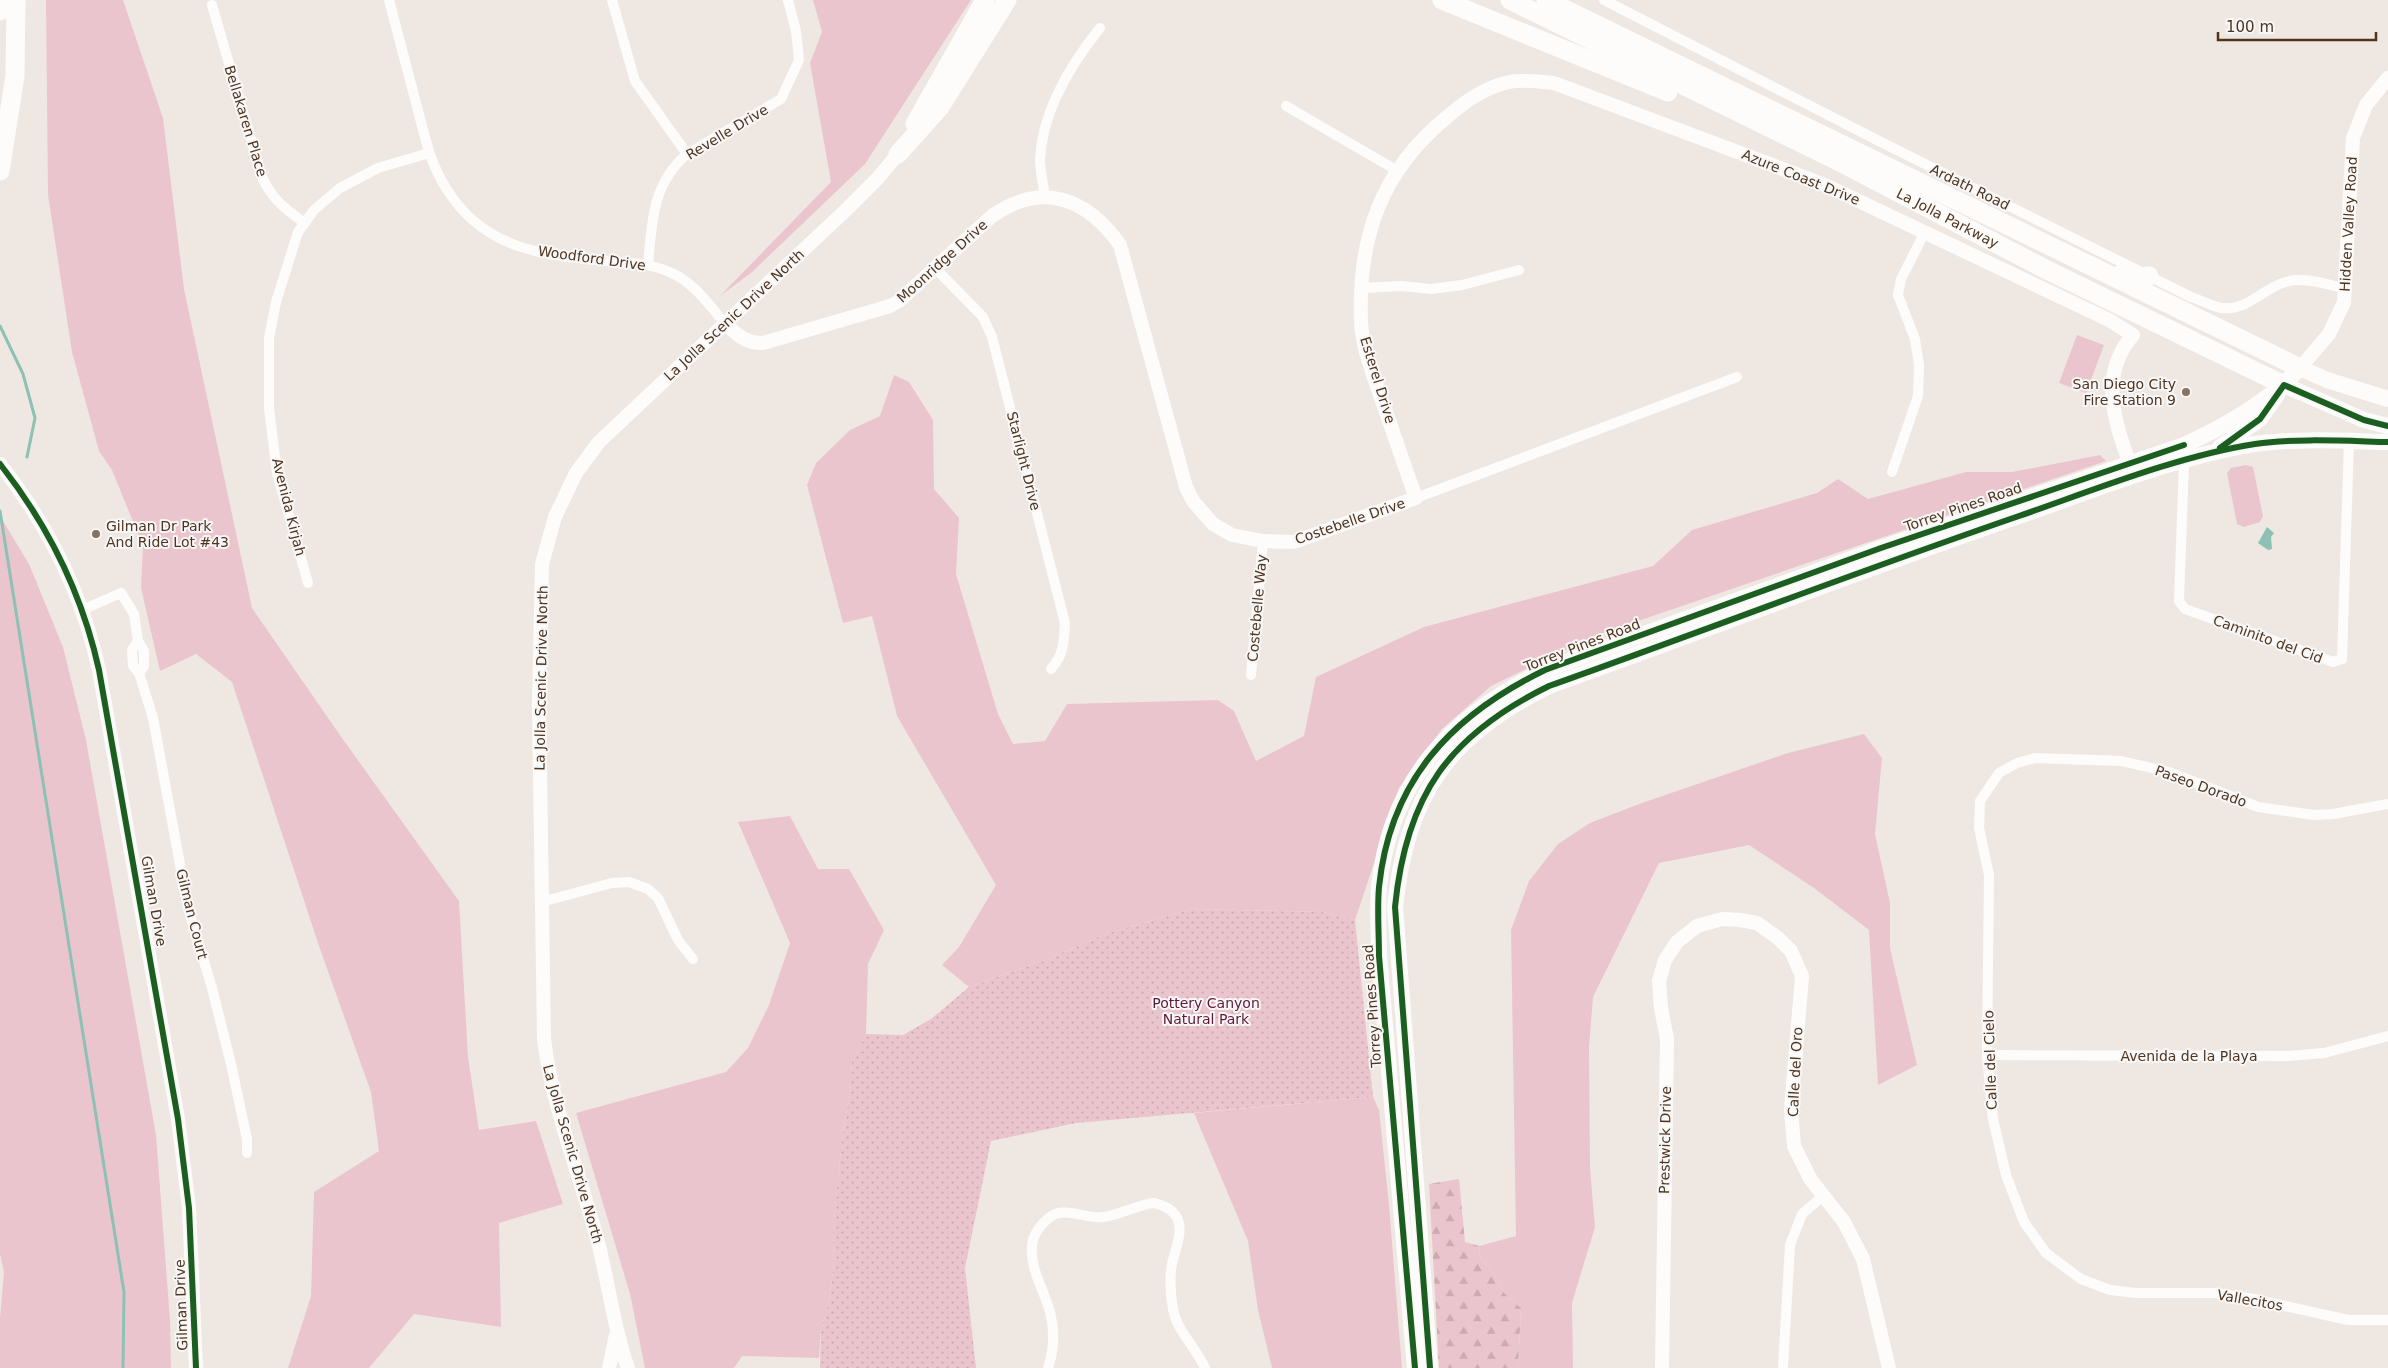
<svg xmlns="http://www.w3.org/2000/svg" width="2388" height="1368" font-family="'DejaVu Sans',sans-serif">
  <defs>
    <pattern id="forest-firs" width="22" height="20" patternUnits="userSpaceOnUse" patternTransform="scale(1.25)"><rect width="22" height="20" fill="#ebc5cd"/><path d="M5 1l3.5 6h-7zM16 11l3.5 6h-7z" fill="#cbaab0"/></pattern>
    <pattern id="park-dots" width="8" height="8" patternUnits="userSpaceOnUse" patternTransform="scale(1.25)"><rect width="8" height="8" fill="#ebc5cd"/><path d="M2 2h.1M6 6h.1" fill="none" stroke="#cbaab0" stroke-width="1.8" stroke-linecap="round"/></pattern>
  </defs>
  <rect width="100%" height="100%" fill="#efe8e2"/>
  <g fill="#ebc5cd">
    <polygon points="46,0 123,0 163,118 184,289 252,608 342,738 459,901 468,1057 479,1130 536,1121 563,1204 499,1223 501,1327 414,1314 369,1368 288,1368 311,1296 314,1192 379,1151 371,1092 319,946 232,682 196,654 160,671 141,588 143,546 112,470 99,451 72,352 48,195"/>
    <polygon points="813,0 971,0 865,164 751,273 720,296 831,182 810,63 822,32"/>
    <polygon points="2077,335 2104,345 2086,393 2059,383"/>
    <polygon points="894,375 909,382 933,420 934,489 959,518 956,574 998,714 1013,744 1045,741 1067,704 1218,700 1234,711 1256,761 1304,736 1316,677 1424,627 1653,566 1692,530 1817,493 1838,479 1868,499 1966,472 2012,472 2100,455 2106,461 1594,636 1491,686 1442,729 1399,788 1355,920 1322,912 1192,909 1108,933 1050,958 969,987 942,965 959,947 996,885 897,716 872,616 843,623 807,485 816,463 850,430 880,416"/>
    <polygon points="2246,465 2253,467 2263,516 2260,522 2244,527 2237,524 2227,473 2231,468"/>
    <polygon points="0,516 29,564 63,647 86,740 156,1135 170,1320 171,1368 0,1368 0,1318 4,1272 0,1254"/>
    <polygon points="1864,734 1882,758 1875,834 1890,903 1890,948 1917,1065 1878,1085 1869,930 1814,888 1749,845 1659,863 1593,997 1589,1047 1590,1168 1595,1227 1572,1303 1573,1368 1518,1368 1521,1308 1504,1293 1494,1274 1480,1256 1479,1246 1516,1236 1511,930 1529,881 1558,844 1590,823 1639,804 1788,753"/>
    <polygon points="790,816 818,869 849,869 884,930 868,964 866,1034 852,1062 850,1094 843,1131 833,1229 834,1262 829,1302 821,1330 819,1358 742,1356 734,1368 645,1368 630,1294 576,1113 726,1072 748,1048 769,1005 790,943 738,822"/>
    <polygon points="1373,1097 1379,1110 1389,1205 1402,1368 1272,1368 1258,1310 1248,1241 1194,1113"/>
  </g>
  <polygon fill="url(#forest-firs)" points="1459,1179 1465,1242 1479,1246 1480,1256 1494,1274 1504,1293 1521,1308 1518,1368 1439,1368 1429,1184"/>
  <polygon fill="url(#park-dots)" points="1192,909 1322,912 1355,920 1373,1097 1076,1123 991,1141 965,1268 976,1368 820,1368 821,1330 829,1302 834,1262 833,1229 843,1131 850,1094 852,1062 866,1034 903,1035 931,1019 969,987 1050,958 1108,933"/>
  <polygon fill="#8cc1b4" points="2267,527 2274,533 2271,537 2272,549 2268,550 2258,543"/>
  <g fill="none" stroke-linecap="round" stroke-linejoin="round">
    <g stroke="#8cc1b4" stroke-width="3">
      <polyline points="0,326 23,374 35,418 27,457"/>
      <polyline points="0,511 124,1292 123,1368"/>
    </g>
    <g stroke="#fdfcfb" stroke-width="10">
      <path d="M389 0C398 34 407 68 416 103 424 132 429 162 446 188 484 250 542 255 608 261 628 263 648 263 667 271 692 280 709 304 725 324"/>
      <polyline points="612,0 635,81 687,154"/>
      <path d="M1604 0 1875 139 2191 297C2201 300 2211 306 2221 308 2250 312 2267 282 2296 280 2313 279 2330 285 2346 289"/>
      <path d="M212 5 262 177C271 198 286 210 305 223"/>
      <polyline points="1286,106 1396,170"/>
      <path d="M1045 198C1044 186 1040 172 1040 160 1042 112 1071 64 1100 28"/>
      <path d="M648 265C652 222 652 184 687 154L781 99 799 60 796 31 788 0"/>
      <path d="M936 269 983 317 992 337 1065 623C1064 641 1064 655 1051 669"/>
      <polyline points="1362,288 1402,286 1431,289 1462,285 1519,270"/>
      <polyline points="2184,462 2179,601 2185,609 2333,662 2342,659 2349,441"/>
      <polyline points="1892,472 1918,396 1919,365 1915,339 1898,295 1901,279 1925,232"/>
      <polyline points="1416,498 1737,377"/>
      <polyline points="308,583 277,473 269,408 269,338 276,302 298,232 314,210 340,188 378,168 429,153"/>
      <polyline points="82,610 121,593 134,614 138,641 144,651 144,666 139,673"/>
      <polyline points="138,641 132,650 133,666 139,673 153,718 188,908 212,988 231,1064 247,1139 247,1153"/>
      <polyline points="1251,675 1263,541"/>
      <polyline points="2388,804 2333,814 2314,815 2258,807 2169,772 2121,761 2035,758 2017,763 1999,773 1980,801 1979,828 1989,875 1987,1055 1993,1119 2006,1175 2024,1222 2046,1253 2081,1279 2110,1290 2136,1293 2214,1293 2254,1299 2348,1320 2388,1320"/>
      <polyline points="541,902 612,883 629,882 648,889 658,898 678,940 693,959"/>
      <polyline points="1987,1055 2288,1056 2324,1053 2388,1036"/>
      <path d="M1048 1368C1054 1350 1055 1331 1050 1312 1044 1289 1027 1265 1033 1240 1036 1229 1048 1216 1058 1213 1072 1210 1089 1219 1103 1217 1116 1216 1146 1202 1154 1203 1163 1205 1171 1208 1176 1216 1186 1232 1172 1254 1171 1271 1170 1282 1171 1298 1173 1309 1177 1332 1196 1347 1205 1368"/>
      <polyline points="1783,1368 1790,1245 1802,1214 1823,1196"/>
    </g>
    <g stroke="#fdfcfb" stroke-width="14">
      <path d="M725 324C737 334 746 344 763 343L890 306 899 301 992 216C1042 181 1087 198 1120 245L1186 487 1193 501 1213 524 1232 535 1263 541 1294 542 1416 498C1404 465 1393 431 1381 398 1373 374 1362 347 1361 321 1358 237 1381 171 1447 117 1464 102 1486 87 1509 82 1523 79 1539 82 1554 83L1825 185 2109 320 2133 335C2096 377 2117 428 2133 473"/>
      <path id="s1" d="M2300 368 2329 334 2344 302 2353 138 2366 105 2388 78"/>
      <path d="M0 464C48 525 82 593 99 670L178 1119 189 1208 196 1368"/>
      <polyline points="609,1368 616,1335"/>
      <path d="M628 1368C612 1323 608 1276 595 1231 577 1167 552 1105 544 1039L539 705 542 564 555 517 576 473 599 442 847 209 877 179 898 154"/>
      <polyline points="1662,1368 1667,1039 1661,1008 1659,981 1665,960 1677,942 1697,926 1722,919 1740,920 1757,923 1778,938 1791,951 1802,976 1791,1110 1794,1146 1811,1180 1844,1222 1863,1259 1889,1368"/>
    </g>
    <g stroke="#fdfcfb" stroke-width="16">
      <polyline points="2284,385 2364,420 2388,426"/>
      <polyline points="2220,447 2260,419 2277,395"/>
      <path d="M1415 1368 1379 956C1379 933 1377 910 1379 887 1390 780 1452 715 1545 670L1881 548 2184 445C2226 426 2268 402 2300 368L2327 380 2388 399"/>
      <path d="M1430 1368 1395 907C1406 795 1449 735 1549 686 1706 630 1862 570 2019 516 2094 490 2178 456 2255 444 2296 438 2346 441 2388 442"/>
    </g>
    <g stroke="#fdfcfb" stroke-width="19">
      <polyline points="1442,0 1668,92"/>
      <path id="s2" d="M1510 0 1842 163 2047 270 2284 385"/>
      <polyline points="1546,0 2300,368"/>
      <polyline points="0,11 2,0"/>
      <polyline points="915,124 985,0"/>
      <polyline points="898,154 940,107 1007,0"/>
      <polyline points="0,171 15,76 16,0"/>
      <polyline points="2119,275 2130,279 2149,276"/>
    </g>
    <g stroke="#f7f7f7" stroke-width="9">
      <g id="cycleway">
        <polyline points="2220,448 2260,419 2284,385 2364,420 2388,426"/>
        <path d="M0 464C48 525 82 593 99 670L178 1119 189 1208 196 1368"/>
        <path d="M1415 1368 1379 956C1379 933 1377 910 1379 887 1390 780 1452 715 1545 670L1881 548 2184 445"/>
        <path d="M1430 1368 1395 907C1406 795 1449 735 1549 686 1706 630 1862 570 2019 516 2094 490 2178 456 2255 444 2296 438 2346 441 2388 442"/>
      </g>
    </g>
    <use href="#cycleway" stroke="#1b5e20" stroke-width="6"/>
  </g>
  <g fill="#887362" stroke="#f7f7f7" stroke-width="2">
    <circle cx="2186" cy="392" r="5"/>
    <circle cx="96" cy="534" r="5"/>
  </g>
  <g text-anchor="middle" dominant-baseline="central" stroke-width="4" stroke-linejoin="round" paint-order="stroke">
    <g font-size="14" fill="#50341d" stroke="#f7f7f7">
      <text transform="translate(246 121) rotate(73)">Bellakaren Place</text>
      <text transform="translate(727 132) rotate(-31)">Revelle Drive</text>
      <text transform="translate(1801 177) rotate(22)">Azure Coast Drive</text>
      <text transform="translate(1970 187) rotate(26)">Ardath Road</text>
      <text stroke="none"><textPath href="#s2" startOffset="489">La Jolla Parkway</textPath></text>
      <text stroke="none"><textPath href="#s1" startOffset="158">Hidden Valley Road</textPath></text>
      <text transform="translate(592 258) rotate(8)">Woodford Drive</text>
      <text transform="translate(942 261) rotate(-42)">Moonridge Drive</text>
      <text transform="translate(734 315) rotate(-43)">La Jolla Scenic Drive North</text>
      <text transform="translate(1378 380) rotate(73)">Esterel Drive</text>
      <text transform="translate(1024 461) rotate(76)">Starlight Drive</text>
      <text transform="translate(289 507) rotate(76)">Avenida Kirjah</text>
      <text transform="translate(1963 507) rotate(-19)">Torrey Pines Road</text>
      <text transform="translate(1350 521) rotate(-19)">Costebelle Drive</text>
      <text transform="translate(1257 608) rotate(-85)">Costebelle Way</text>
      <text transform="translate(2268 639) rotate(20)">Caminito del Cid</text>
      <text transform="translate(1582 645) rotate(-21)">Torrey Pines Road</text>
      <text transform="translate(541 678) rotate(-89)">La Jolla Scenic Drive North</text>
      <text transform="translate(2201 786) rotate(20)">Paseo Dorado</text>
      <text transform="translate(154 901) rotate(80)">Gilman Drive</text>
      <text transform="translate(192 914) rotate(76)">Gilman Court</text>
      <text transform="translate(1372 1006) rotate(-94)">Torrey Pines Road</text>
      <text x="2189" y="1056">Avenida de la Playa</text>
      <text transform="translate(1990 1060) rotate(-92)">Calle del Cielo</text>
      <text transform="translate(1795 1072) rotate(-87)">Calle del Oro</text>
      <text transform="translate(1665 1140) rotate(-89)">Prestwick Drive</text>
      <text transform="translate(573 1154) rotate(74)">La Jolla Scenic Drive North</text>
      <text transform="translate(2250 1300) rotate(10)">Vallecitos</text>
      <text transform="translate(181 1305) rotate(-92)">Gilman Drive</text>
    </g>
    <g font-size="14" fill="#50341d" stroke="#f7f7f7" text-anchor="end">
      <text x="2176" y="384">San Diego City<tspan x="2176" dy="16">Fire Station 9</tspan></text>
      <text x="106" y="526" text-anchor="start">Gilman Dr Park<tspan x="106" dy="16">And Ride Lot #43</tspan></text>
    </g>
    <g font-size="14" fill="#621636" stroke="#f7f7f7">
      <text x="1206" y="1003">Pottery Canyon<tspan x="1206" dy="16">Natural Park</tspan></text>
    </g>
  </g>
  <path d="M2218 32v8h158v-8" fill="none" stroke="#50341d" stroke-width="2.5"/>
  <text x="2226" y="32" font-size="15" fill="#50341d" stroke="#f7f7f7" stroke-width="4" paint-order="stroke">100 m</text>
</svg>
